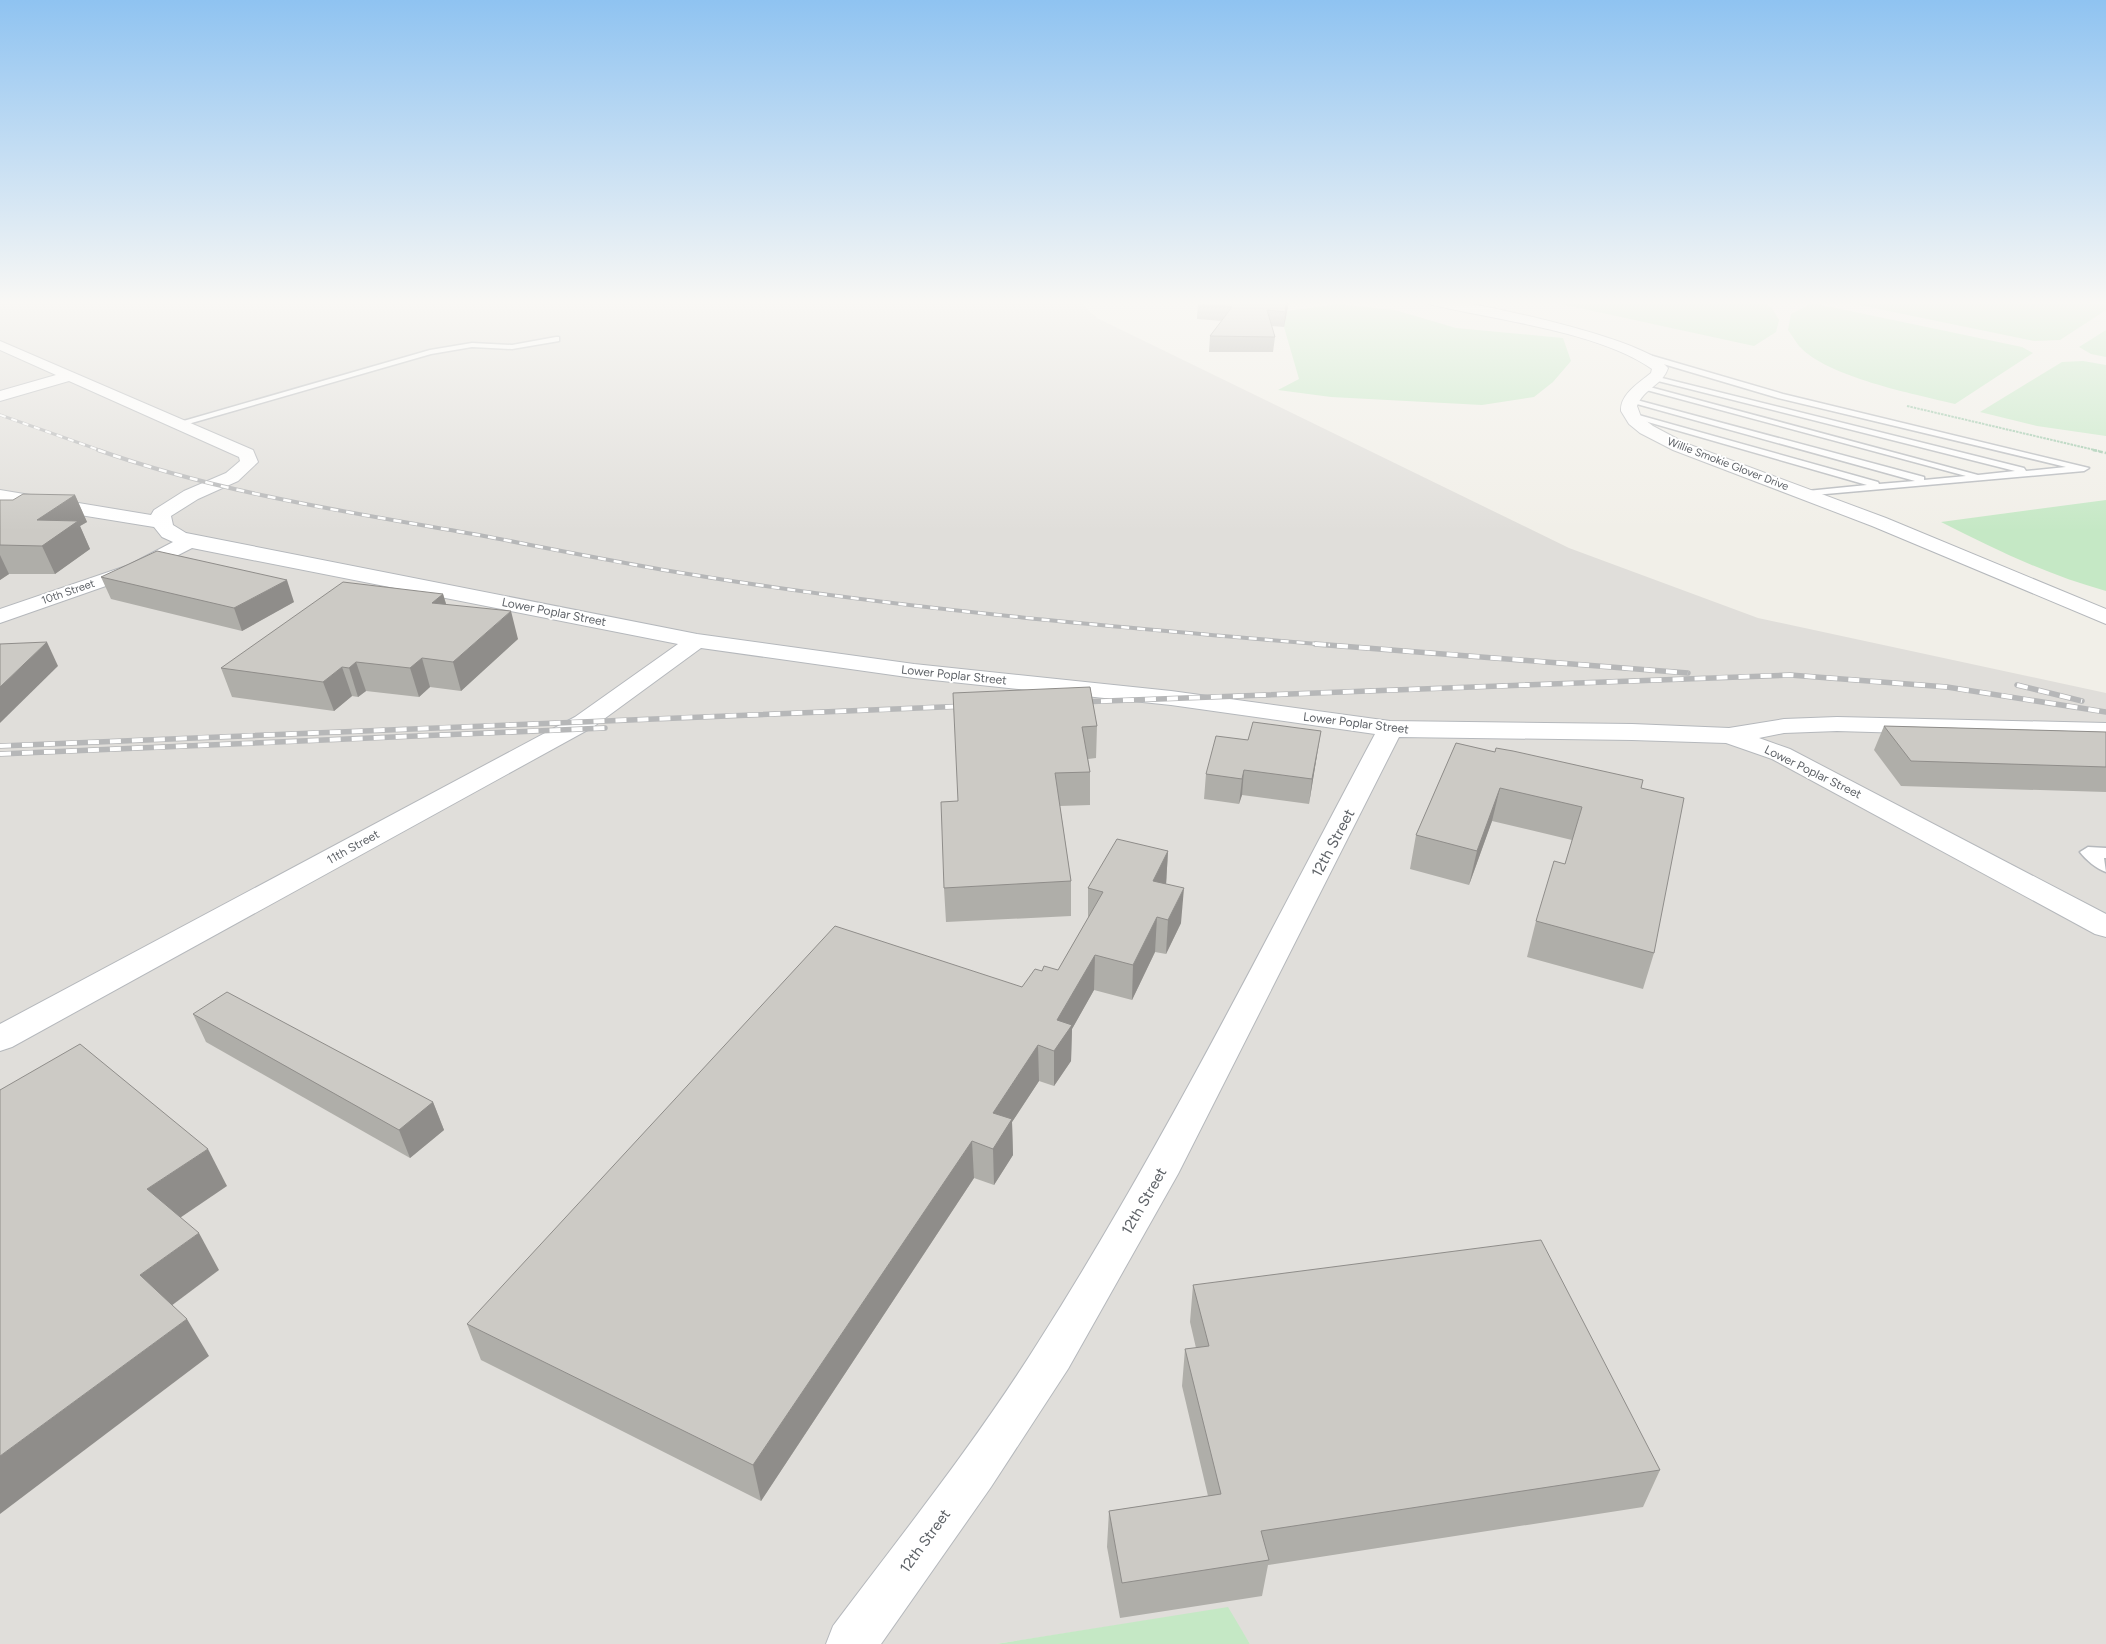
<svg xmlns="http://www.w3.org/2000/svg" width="2106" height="1644" font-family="Figtree,sans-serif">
  <rect width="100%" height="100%" fill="#f1efe8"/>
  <polygon fill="#e0deda" points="0,301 1078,301 1097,318 1569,548 1758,618 2106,693 2106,1644 1250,1644 1227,1608 996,1644 0,1644"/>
  <g fill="#c5e8c5">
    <polygon points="1559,301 1761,301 1772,308 1779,320 1776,332 1754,346 1561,304"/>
    <polygon points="1840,301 2106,301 2106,310 2060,340 2034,341"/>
    <path d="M1812 303 2022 347 2033 353 1955 404C1914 394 1827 377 1799 346 1795 341 1792 335 1788 330L1791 314Z"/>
    <polygon points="1338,304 1395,310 1456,328 1563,338 1571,361 1553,382 1534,397 1482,405 1331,397 1278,390 1299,379 1284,327 1287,311"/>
    <polygon points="2106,330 2106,357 2091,354 2079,347"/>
    <polygon points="2083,361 2106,365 2106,436 2037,426 1980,412 2062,362"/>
    <path d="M2106 500V591C2048 575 1994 549 1941 522Z"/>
    <polygon points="1228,1607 1250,1644 996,1644"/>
  </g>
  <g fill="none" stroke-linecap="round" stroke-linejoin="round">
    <g stroke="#b5b8bc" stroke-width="3">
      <g id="lane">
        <polygon points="556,337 559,337 559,341 512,349 472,347 431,354 181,426 173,424 430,350 472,343 512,345"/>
        <polygon points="1646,354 1783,394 2089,468 2084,471 1803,496 1802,494 1807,491 1867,485 1627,416 1635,414 1878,482 1879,484 1915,481 1626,401 1633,399 1924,477 1924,480 1966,476 1639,388 1646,386 1978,475 2015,471 1650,379 1654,376 2024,468 2026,471 2066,467 1778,398 1643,358 1642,356"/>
        <path d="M2088 847 2106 848V858H2104L2106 872C2097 869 2086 860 2080 852Z"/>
      </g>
    </g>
    <g stroke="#b5b8bc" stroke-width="2">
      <g id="street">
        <path d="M1427 301C1436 301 1445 300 1454 301 1493 307 1647 339 1668 368 1663 385 1643 389 1637 406L1641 417 1653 426 1685 443 1886 518 2106 609V624L1872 526 1673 450 1640 433 1629 424 1621 411C1620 394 1639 383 1651 373L1652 369C1598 331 1494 320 1429 304Z"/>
        <path d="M0 341 253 450 258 462 238 481 198 499 171 516 173 525 186 533 697 634 914 664 1171 691 1390 721 1632 724 1729 728 1784 719 1837 717 2106 723V739L1837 731 1784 733 1759 738 1790 749 2106 914V937L2095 934 1772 759 1726 743 1632 740 1399 737 1178 1174 1068 1369 991 1487 881 1644H826L833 1626C903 1533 977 1440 1039 1341 1163 1146 1266 938 1375 734L1171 705 914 678 701 648 593 727 12 1047 0 1051V1024L575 717 678 644 192 548 143 573 0 623V609L129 565 173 542 162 537 154 527 0 502V490L151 515 154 510 184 491 226 473 240 461 239 457 69 381 0 401V391L56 375 0 350Z"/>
      </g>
    </g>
    <polyline stroke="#9cc7a9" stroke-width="2" stroke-dasharray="2.5 1" stroke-linecap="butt" points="1907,406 2099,451"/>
    <polyline stroke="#9cc7a9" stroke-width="2.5" stroke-dasharray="4 2" stroke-linecap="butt" points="2093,450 2106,453"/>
    <use href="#lane" fill="#fff" fill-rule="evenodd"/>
    <use href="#street" fill="#fff" fill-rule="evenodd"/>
    <g stroke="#b6b7b8" stroke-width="3">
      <polyline id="rail-far2" points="0,415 102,451"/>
    </g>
    <g stroke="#b6b7b8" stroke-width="4">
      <path id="rail-far1" d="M98 450C222 494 355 513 484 536 562 551 640 567 719 579 921 611 1126 628 1330 645"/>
    </g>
    <g stroke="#b6b7b8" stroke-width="5.5">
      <g id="rail">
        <polyline points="1315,644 1688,673"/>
        <polyline points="2017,685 2082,701"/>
        <polyline points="1079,702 1790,675 1947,687 2106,712"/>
        <polyline points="0,746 967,706"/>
        <polyline points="0,754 605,728"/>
      </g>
    </g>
    <use href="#rail-far2" stroke="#fff" stroke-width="2" stroke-dasharray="6" stroke-linecap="butt"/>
    <use href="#rail-far1" stroke="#fff" stroke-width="2.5" stroke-dasharray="8" stroke-linecap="butt"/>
    <use href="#rail" stroke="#fff" stroke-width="4" stroke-dasharray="11" stroke-linecap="butt"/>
  </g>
  <g fill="#afaea9">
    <polygon points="1198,301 1289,301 1284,327 1271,326 1275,337 1273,352 1209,352 1210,336 1222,321 1197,319"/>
    <polygon points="75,495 87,522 80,526 90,549 55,574 9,574 0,580 0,500 13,500"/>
    <polygon points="101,577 294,602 242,631 111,599"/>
    <polygon points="443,594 446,604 518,639 461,691 430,687 419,697 366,691 358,697 352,696 334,711 232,697 221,668"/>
    <polygon points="1090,687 1097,726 1096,758 1088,759 1090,772 1090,805 1060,806 1071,881 1071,916 946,922 944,888 958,801"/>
    <polygon points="1884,726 2106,732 2106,792 1901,786 1874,750"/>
    <polygon points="1456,743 1641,788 1654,953 1643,989 1527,957 1536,921 1565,864 1572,840 1492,821 1469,885 1410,869 1416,835"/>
    <polygon points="1317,755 1309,804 1242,795 1239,804 1204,799 1206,774"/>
    <polygon points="1168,851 1166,884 1181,923 1166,954 1155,952 1132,1000 1094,990 1072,1029 1071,1061 1054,1086 1039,1081 1012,1122 1013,1155 994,1185 974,1178 761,1501 481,1360 467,1324 1022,987 1042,971 1058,970 1088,918 1088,888"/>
    <polygon points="193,1014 433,1102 444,1130 410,1158 206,1042"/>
    <polygon points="1193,1285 1660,1470 1643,1507 1268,1565 1262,1596 1120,1618 1107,1547 1109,1511 1208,1496 1182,1386 1185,1349 1196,1348 1190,1322"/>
  </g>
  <g fill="#8f8d8a">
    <polygon points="1287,301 1289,301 1284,327 1285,312"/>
    <polygon points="75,495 87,522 80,526 90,549 55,574 42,546 37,520"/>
    <polygon points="0,555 9,574 0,580"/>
    <polygon points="287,580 294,602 242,631 234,608"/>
    <polygon points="443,594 451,621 432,603"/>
    <polygon points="511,611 518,639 461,691 453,662"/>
    <polygon points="47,642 58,666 0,723 0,687"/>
    <polygon points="422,658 430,687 419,697 410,668"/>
    <polygon points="356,662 366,691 358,697 349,668"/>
    <polygon points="342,667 352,696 334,711 323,682"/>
    <polygon points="1321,731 1317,755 1309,804 1312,779"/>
    <polygon points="1244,770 1242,795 1239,804 1242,779"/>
    <polygon points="1500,788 1492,821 1469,885 1477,851"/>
    <polygon points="1168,851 1166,885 1153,881"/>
    <polygon points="1184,888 1181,923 1166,954 1168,920"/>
    <polygon points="1157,917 1155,952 1132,1000 1133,965"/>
    <polygon points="1095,955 1094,990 1072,1029 1071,1061 1054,1086 1054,1051 1057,1020"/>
    <polygon points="1038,1045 1039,1081 1012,1122 1013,1155 994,1185 993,1149 993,1113"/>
    <polygon points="433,1102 444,1130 410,1158 399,1130"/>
    <polygon points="972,1141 974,1178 761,1501 753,1465"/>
    <polygon points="208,1149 227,1186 168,1226 147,1189"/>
    <polygon points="199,1233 219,1270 163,1312 140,1275"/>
    <polygon points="187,1319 209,1356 0,1514 0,1456"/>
  </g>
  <g fill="#cccac5" stroke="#8f8d8a">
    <polygon points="1198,301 1287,301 1285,312 1267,310 1275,337 1210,336 1232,307 1198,304"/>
    <polygon points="23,494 75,495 37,520 78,521 42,546 0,545 0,500 13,500"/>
    <polygon points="157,551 287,580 234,608 101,577"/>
    <polygon points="343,582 443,594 432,603 511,611 453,662 422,658 410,668 356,662 349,668 342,667 323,682 221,668"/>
    <polygon points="47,642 0,687 0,644"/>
    <polygon points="1090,687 1097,726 1082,727 1090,772 1055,773 1071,881 944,888 941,802 958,801 953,693"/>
    <polygon points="1253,722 1321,731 1312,779 1244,770 1242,779 1206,774 1216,736 1248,740"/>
    <polygon points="1884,726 2106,732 2106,767 1911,761"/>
    <polygon points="1456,743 1495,752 1496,748 1513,751 1643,780 1641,788 1684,798 1654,953 1536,921 1554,861 1565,864 1582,807 1500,788 1477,851 1416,835"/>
    <polygon points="1117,839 1168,851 1153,881 1184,888 1168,920 1157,917 1133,965 1095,955 1057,1020 1072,1025 1054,1051 1038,1045 993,1113 1012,1119 993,1149 972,1141 753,1465 467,1324 835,926 1022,987 1035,969 1042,971 1044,966 1058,970 1103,892 1088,888"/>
    <polygon points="227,992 433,1102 399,1130 193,1014"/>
    <polygon points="80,1044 208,1149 147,1189 199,1233 140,1275 187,1319 0,1456 0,1090"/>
    <polygon points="1541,1240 1660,1470 1261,1531 1269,1560 1122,1583 1109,1511 1221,1494 1185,1349 1209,1346 1193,1285"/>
  </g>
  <linearGradient id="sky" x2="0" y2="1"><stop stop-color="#8fc3f1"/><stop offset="0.57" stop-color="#f9f8f5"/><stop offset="1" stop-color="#f9f8f5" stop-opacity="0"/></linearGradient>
  <rect width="2106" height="531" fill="url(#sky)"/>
  <g text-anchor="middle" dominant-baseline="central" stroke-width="4" stroke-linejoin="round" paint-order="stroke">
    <g font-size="11" fill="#5f6368" stroke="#fff">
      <text transform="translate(1728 464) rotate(21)">Willie Smokie Glover Drive</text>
      <text transform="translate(68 592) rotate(-19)">10th Street</text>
    </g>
    <g font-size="12" fill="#5f6368" stroke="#fff">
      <text transform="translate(554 612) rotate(11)">Lower Poplar Street</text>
      <text transform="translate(954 675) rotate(6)">Lower Poplar Street</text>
      <text transform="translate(1356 723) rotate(7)">Lower Poplar Street</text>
      <text transform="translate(1813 772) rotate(26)">Lower Poplar Street</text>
      <text transform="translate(353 847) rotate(-29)">11th Street</text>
    </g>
    <g font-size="15" fill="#5f6368" stroke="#fff">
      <text transform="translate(1333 843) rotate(-62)">12th Street</text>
      <text transform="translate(1144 1201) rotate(-60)">12th Street</text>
      <text transform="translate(925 1541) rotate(-54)">12th Street</text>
    </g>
  </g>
</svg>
